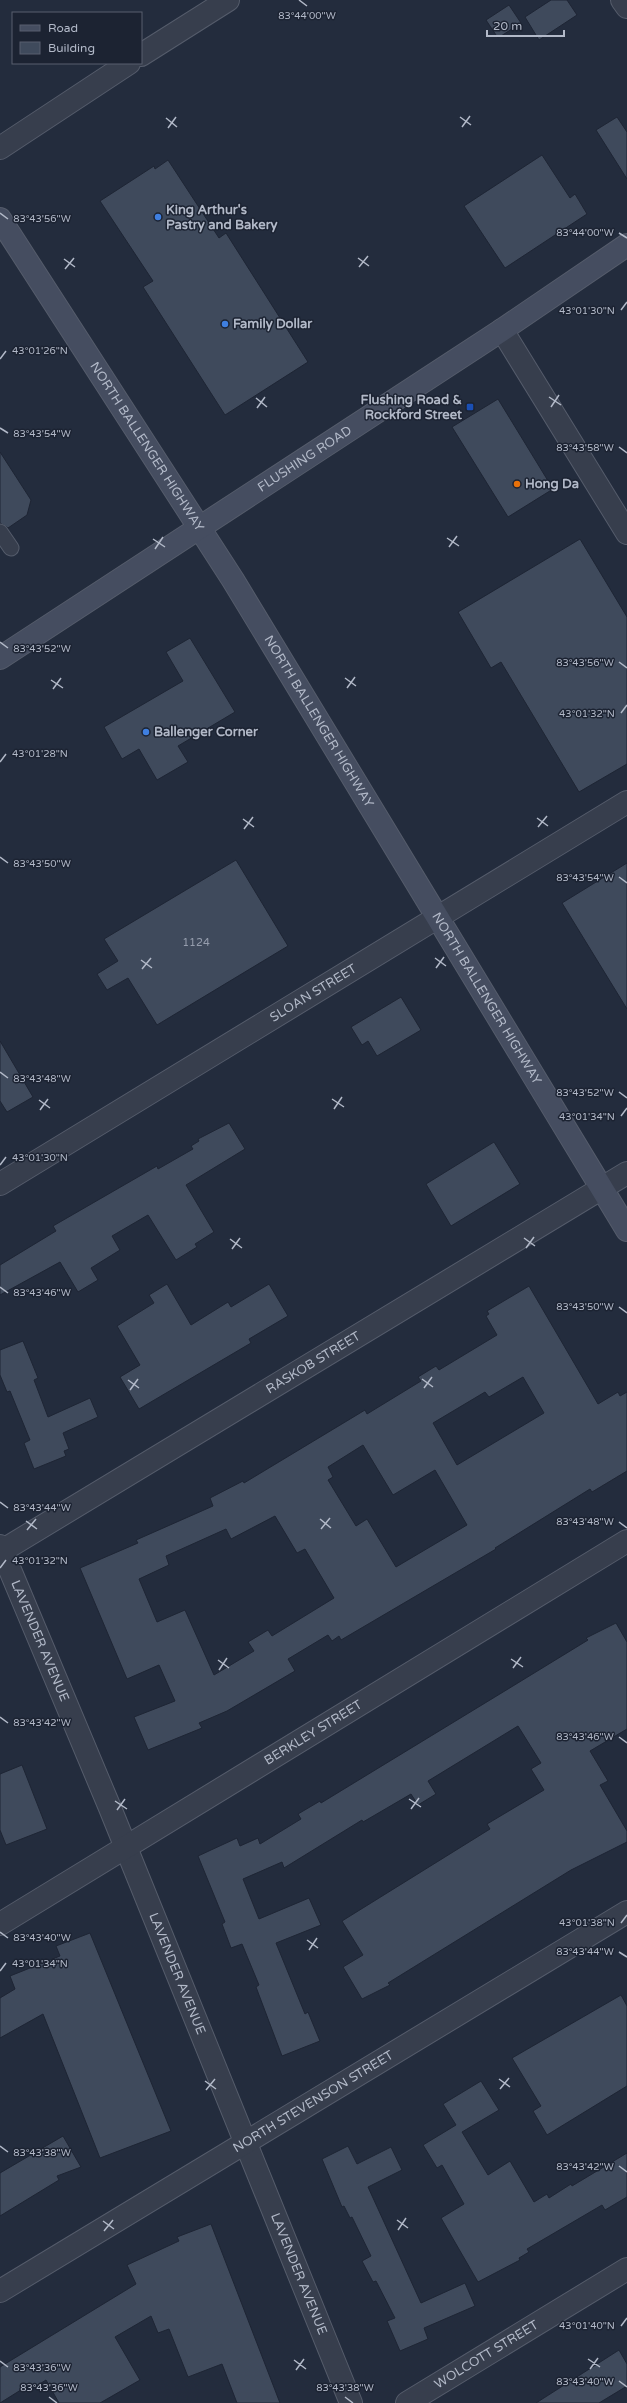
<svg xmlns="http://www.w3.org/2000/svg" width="627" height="2403" font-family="'Varela Round',sans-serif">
  <rect width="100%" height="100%" fill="#232c3d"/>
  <g fill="#3f4a5c" stroke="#1e2534" fill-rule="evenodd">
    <polygon points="551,0 567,0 577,15 539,40 525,17"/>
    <polygon points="509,5 521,23 498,38 486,20"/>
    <polygon points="617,117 627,132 627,179 596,130"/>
    <polygon points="542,155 570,198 575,194 587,214 505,268 464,206"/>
    <polygon points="168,160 219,238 226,233 308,362 225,415 143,287 153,281 100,201 154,166 155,169"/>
    <polygon points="498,399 553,489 508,517 452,427"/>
    <polygon points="0,452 31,500 27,515 8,528 0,523"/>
    <polygon points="580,539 627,617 627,764 579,792 501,662 491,668 458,612"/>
    <polygon points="190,638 235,712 178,746 188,762 157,780 139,749 122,759 104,727 183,681 166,652"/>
    <polygon points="236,860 288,946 157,1025 128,978 107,990 97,974 118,961 104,939"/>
    <polygon points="627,863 627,1009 562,903"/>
    <polygon points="401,997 421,1030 377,1056 368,1041 362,1045 351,1027"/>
    <polygon points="0,1041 33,1097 7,1112 0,1101"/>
    <polygon points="229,1123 245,1149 186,1185 214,1232 195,1244 197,1247 176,1260 148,1215 112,1236 120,1250 91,1268 98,1280 78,1292 60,1262 0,1295 0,1265 56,1231 53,1226 157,1166 158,1169 193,1149 191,1146 199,1141 198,1139"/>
    <polygon points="494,1142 520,1184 451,1226 426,1184"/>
    <polygon points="167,1284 191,1325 228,1302 231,1307 269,1284 288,1316 249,1339 251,1343 139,1409 120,1377 140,1365 117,1326 154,1303 149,1295"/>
    <path d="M529 1286 598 1404 618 1392 620 1396 627 1392V1471L592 1492 590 1489 495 1548 496 1549 341 1640 339 1636 332 1641 328 1635 288 1659 295 1671 227 1711 199 1723 202 1728 148 1750 134 1717 175 1701 159 1665 127 1679 80 1568 138 1543 136 1540 213 1506 210 1498 243 1481 244 1483 365 1410 367 1414 421 1381 418 1377 436 1366 439 1370 497 1335 486 1316 489 1314 487 1311ZM523 1377 544 1413 457 1465 433 1423 485 1392 489 1397ZM363 1445 393 1495 435 1470 467 1525 396 1567 367 1519 356 1526 328 1480 333 1477 328 1467ZM275 1516 297 1553 305 1549 334 1598 272 1636 268 1630 248 1642 254 1651 214 1675 185 1610 157 1622 139 1579 169 1565 166 1556 226 1529 231 1539Z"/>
    <polygon points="23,1341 38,1378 34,1380 48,1417 90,1398 98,1417 63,1433 69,1449 64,1451 66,1456 34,1469 24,1443 30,1440 10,1391 7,1392 0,1375 0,1350"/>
    <polygon points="616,1623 627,1642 627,1729 590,1751 608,1781 600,1785 627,1831 627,1842 571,1870 388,1983 390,1985 362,1999 343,1967 363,1955 342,1921 490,1829 487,1824 544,1790 531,1769 541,1763 518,1726 428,1781 436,1794 418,1805 411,1794 363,1822 362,1820 284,1868 282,1862 243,1879 259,1919 309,1898 321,1925 276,1943 305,2014 308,2012 320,2041 282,2056 256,1987 259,1985 242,1944 231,1948 222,1924 225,1922 198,1856 237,1838 240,1846 258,1838 260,1844 301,1819 298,1814 320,1801 321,1803 508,1689 588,1640 586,1638"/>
    <polygon points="22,1765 47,1829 6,1845 0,1830 0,1774"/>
    <polygon points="90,1933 171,2131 100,2158 43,2014 0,2038 0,1998 15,1989 10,1976 60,1956 56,1946"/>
    <polygon points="621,1995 627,2006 627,2086 547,2135 533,2111 541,2106 512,2058"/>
    <polygon points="481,2081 499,2110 462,2132 488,2175 510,2161 534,2202 547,2194 549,2198 571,2184 572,2186 627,2153 627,2197 605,2210 602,2205 527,2249 529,2252 519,2258 520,2260 478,2282 441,2218 464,2204 442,2165 437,2168 423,2145 456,2125 443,2104"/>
    <polygon points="63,2136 81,2167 57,2176 59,2180 0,2216 0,2173"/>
    <polygon points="348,2146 357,2164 391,2147 402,2170 368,2187 421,2303 465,2283 475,2306 424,2328 428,2339 400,2351 387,2321 395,2318 376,2281 373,2282 362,2261 371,2256 352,2217 350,2218 344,2206 342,2207 322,2159"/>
    <polygon points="211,2224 280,2403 237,2403 222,2364 188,2377 169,2329 158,2333 151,2316 115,2337 140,2380 100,2403 59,2403 46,2380 27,2392 24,2388 0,2403 0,2367 136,2284 127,2265 179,2241 177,2237"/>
    <polygon points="619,2350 627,2364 627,2386 599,2403 536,2403"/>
  </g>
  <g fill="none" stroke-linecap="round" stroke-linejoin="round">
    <g stroke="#555c6b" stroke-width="17">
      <polyline id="service" points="0,532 11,548"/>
    </g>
    <g stroke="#555c6b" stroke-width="24">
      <g id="minor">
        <polyline points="622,0 627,7"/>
        <polyline points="141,55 228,0"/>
        <polyline points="0,148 129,63"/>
        <polyline points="502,330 627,533"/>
        <path id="s1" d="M0 1184 627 802"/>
        <path id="s2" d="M0 1546 110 1808 351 2403"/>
        <path id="s3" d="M0 1552 627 1173"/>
        <path id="s4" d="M0 1924 627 1541"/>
        <path id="s5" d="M0 2291 627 1912"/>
        <path id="s6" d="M407 2403 627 2269"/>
      </g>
    </g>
    <g stroke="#555c6b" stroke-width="24">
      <g id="secondary">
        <path id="s7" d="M0 219 233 580 627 1230"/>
        <path id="s8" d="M0 658 502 330 627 245"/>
      </g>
    </g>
    <use href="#service" stroke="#373e4d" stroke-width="15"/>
    <use href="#minor" stroke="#373e4d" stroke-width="22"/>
    <use href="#secondary" stroke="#454d60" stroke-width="22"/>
  </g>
  <path fill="none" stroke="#b2b9c8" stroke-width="1.5" d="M299 0 307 6M460 117 471 125M166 118 177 127M462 127 470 116M168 128 176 117M0 213 8 219M619 233 627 238M358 258 369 266M64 259 75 267M359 267 368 256M65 269 74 258M621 310 627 302M0 359 6 351M549 397 561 405M256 398 267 407M551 407 559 395M257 408 265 397M0 428 8 433M619 447 627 453M447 538 459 546M153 539 165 547M449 547 457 536M155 549 163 537M0 642 8 648M619 662 627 668M345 678 356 686M51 680 63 688M347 688 355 677M53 689 61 678M621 713 627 705M0 762 6 754M537 818 548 826M243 819 254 827M538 827 547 816M244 829 253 817M0 857 8 863M619 877 627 883M435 958 446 966M141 960 152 968M436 968 444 957M142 969 151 958M0 1072 8 1078M619 1092 627 1098M332 1099 344 1107M39 1100 50 1108M334 1109 342 1097M40 1110 48 1099M621 1116 627 1108M0 1165 6 1157M524 1238 535 1246M230 1239 242 1248M526 1248 534 1237M232 1249 240 1238M0 1287 8 1293M619 1307 627 1313M422 1379 433 1387M128 1380 139 1388M424 1388 432 1377M130 1390 138 1379M0 1502 8 1508M320 1519 331 1528M26 1521 37 1529M619 1522 627 1528M321 1529 330 1518M27 1530 36 1519M0 1568 6 1560M511 1659 523 1667M218 1660 229 1668M513 1668 521 1657M219 1670 227 1658M0 1717 8 1723M619 1737 627 1743M409 1799 421 1807M115 1801 127 1809M411 1809 419 1798M117 1810 125 1799M621 1923 627 1915M0 1932 8 1938M307 1940 318 1948M309 1950 317 1938M619 1952 627 1957M0 1971 6 1963M499 2079 510 2087M205 2081 216 2089M500 2089 509 2078M206 2090 215 2079M0 2146 8 2152M619 2166 627 2172M397 2220 408 2228M103 2221 114 2229M398 2230 406 2218M104 2231 113 2220M621 2326 627 2318M588 2359 600 2367M294 2360 306 2369M0 2361 8 2367M590 2369 598 2358M296 2370 304 2359M619 2381 627 2387M49 2397 57 2403M345 2397 353 2403"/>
  <g fill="#3f7fe0" stroke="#1c2332" stroke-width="1.5">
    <circle cx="158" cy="217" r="4"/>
    <circle cx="225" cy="324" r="4"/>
    <circle cx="146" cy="732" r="4"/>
  </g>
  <rect fill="#1a4fb4" stroke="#1c2332" stroke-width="1.5" x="466" y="403" width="8" height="8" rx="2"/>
  <circle fill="#e8710a" stroke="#1c2332" stroke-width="1.5" cx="517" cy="484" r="4"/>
  <g text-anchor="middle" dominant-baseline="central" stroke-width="3" stroke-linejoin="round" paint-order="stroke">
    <g font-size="11" fill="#959dad">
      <text x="196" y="942">1124</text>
    </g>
    <g font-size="13" font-weight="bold" fill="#b2b9c8" stroke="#1c2332" text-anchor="start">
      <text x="166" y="210">King Arthur's<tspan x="166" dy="15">Pastry and Bakery</tspan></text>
      <text x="233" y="324">Family Dollar</text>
      <text x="462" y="400" text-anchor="end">Flushing Road &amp;<tspan x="462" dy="15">Rockford Street</tspan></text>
      <text x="525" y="484">Hong Da</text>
      <text x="154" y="732">Ballenger Corner</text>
    </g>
    <g font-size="13" fill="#b2b9c8" stroke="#1c2332">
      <text stroke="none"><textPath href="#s7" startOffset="271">NORTH BALLENGER HIGHWAY</textPath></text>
      <text stroke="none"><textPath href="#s8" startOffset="364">FLUSHING ROAD</textPath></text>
      <text stroke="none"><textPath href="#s7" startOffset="595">NORTH BALLENGER HIGHWAY</textPath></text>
      <text stroke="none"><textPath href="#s1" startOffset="367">SLOAN STREET</textPath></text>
      <text stroke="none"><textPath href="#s7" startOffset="919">NORTH BALLENGER HIGHWAY</textPath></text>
      <text stroke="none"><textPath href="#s3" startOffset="366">RASKOB STREET</textPath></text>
      <text stroke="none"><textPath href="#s2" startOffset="103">LAVENDER AVENUE</textPath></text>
      <text stroke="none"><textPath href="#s4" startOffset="367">BERKLEY STREET</textPath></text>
      <text stroke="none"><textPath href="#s2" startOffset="463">LAVENDER AVENUE</textPath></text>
      <text stroke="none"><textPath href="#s5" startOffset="366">NORTH STEVENSON STREET</textPath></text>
      <text stroke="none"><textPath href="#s2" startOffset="787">LAVENDER AVENUE</textPath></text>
      <text stroke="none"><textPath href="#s6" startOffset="93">WOLCOTT STREET</textPath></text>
    </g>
  </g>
  <g font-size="10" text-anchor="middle" fill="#b2b9c8" stroke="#1c2332" stroke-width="3" stroke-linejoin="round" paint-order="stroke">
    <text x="307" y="19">83°44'00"W</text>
    <text x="42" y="222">83°43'56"W</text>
    <text x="585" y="236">83°44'00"W</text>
    <text x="587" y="314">43°01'30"N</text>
    <text x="40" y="354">43°01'26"N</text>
    <text x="42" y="437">83°43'54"W</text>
    <text x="585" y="451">83°43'58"W</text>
    <text x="42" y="652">83°43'52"W</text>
    <text x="585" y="666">83°43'56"W</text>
    <text x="587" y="717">43°01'32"N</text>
    <text x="40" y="757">43°01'28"N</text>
    <text x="42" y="867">83°43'50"W</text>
    <text x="585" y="881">83°43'54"W</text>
    <text x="42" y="1082">83°43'48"W</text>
    <text x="585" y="1096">83°43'52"W</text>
    <text x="587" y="1120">43°01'34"N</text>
    <text x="40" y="1161">43°01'30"N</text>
    <text x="42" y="1296">83°43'46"W</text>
    <text x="585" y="1310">83°43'50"W</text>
    <text x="42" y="1511">83°43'44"W</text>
    <text x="585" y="1525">83°43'48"W</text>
    <text x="40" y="1564">43°01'32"N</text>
    <text x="42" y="1726">83°43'42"W</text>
    <text x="585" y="1740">83°43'46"W</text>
    <text x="587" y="1926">43°01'38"N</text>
    <text x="42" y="1941">83°43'40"W</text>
    <text x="585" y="1955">83°43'44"W</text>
    <text x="40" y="1967">43°01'34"N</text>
    <text x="42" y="2156">83°43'38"W</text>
    <text x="585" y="2170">83°43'42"W</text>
    <text x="587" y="2329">43°01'40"N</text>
    <text x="42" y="2371">83°43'36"W</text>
    <text x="585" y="2385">83°43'40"W</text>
    <text x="49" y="2391">83°43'36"W</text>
    <text x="345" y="2391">83°43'38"W</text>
  </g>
  <rect x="12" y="12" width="130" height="52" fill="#1c2332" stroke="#585f6e"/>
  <rect x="20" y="25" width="20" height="6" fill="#454d60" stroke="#585f6e"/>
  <text x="48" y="32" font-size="12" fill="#b2b9c8">Road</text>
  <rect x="20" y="42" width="20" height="12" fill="#3f4a5c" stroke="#585f6e"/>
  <text x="48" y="52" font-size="12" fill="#b2b9c8">Building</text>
  <path d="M487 30v6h77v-6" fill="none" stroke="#b2b9c8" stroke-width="2"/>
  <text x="493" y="30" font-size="12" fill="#b2b9c8" stroke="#1c2332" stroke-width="3" paint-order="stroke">20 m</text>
</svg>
